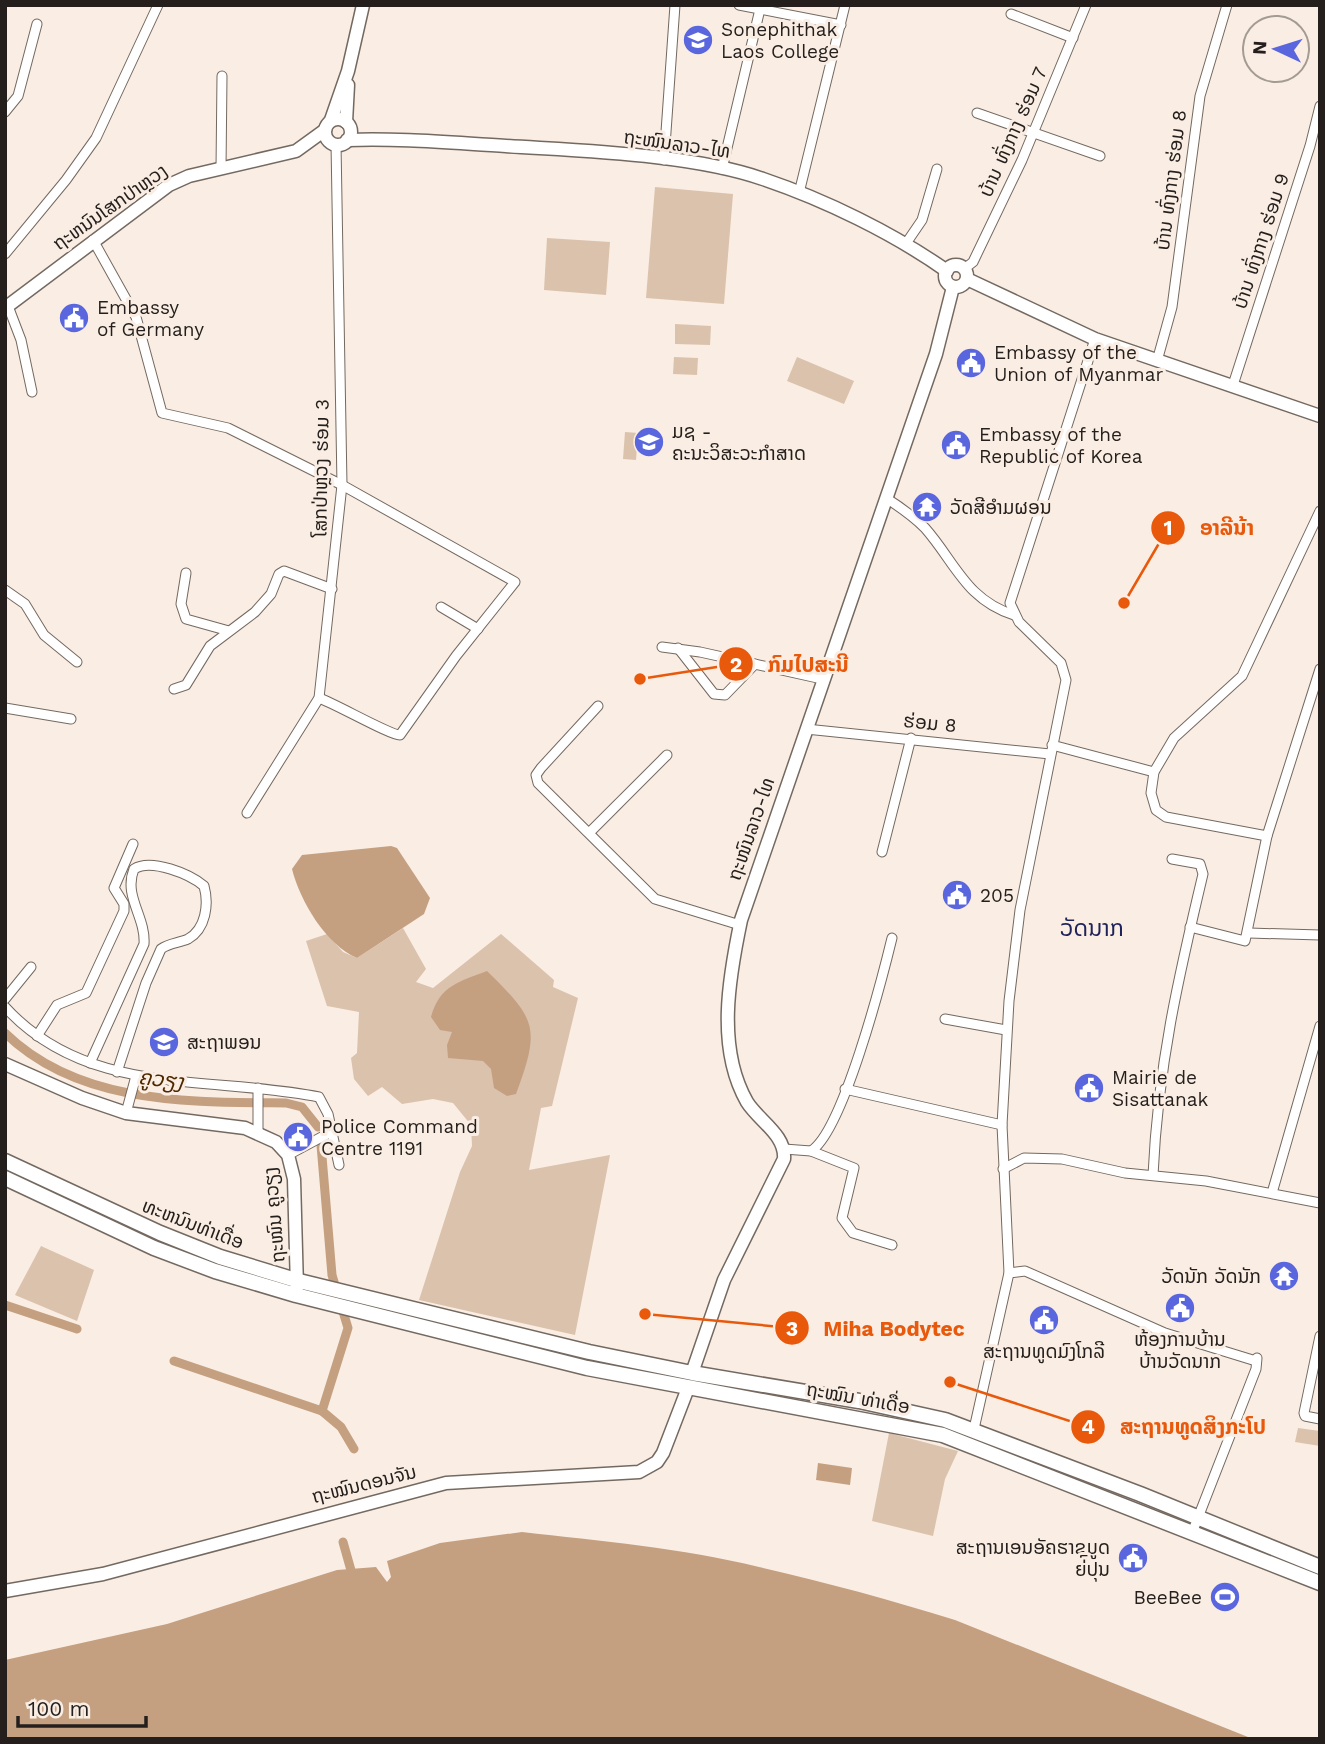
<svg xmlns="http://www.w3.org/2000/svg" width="1325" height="1744" font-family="'Work Sans','Noto Sans Lao',sans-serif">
  <rect width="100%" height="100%" fill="#faede3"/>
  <g fill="#dbc2ac">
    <polygon points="655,187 733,194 724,304 646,298"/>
    <polygon points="547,238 610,242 606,295 544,290"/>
    <polygon points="675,324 711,326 710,345 675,344"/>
    <polygon points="674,357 698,358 697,375 673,374"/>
    <polygon points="797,357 854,381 844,404 787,381"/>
    <polygon points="625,432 638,433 636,460 623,459"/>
    <polygon points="403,928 426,969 416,982 433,988 501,934 554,980 553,987 578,998 552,1106 541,1108 529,1170 610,1155 575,1335 419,1300 460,1172 472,1146 471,1125 453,1103 433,1099 402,1104 382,1087 368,1096 354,1079 351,1058 357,1053 359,1012 327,1006 306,941 327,934 343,952 357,958"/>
    <polygon points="41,1246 94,1270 77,1321 15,1295"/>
    <polygon points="1298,1428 1320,1431 1320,1446 1295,1442"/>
    <polygon points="889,1433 958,1451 945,1479 933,1536 872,1521"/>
  </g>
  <g fill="#c4a080">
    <path d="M391 846 397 848 430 898 424 914 357 958C326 945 300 901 292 869L302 855Z"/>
    <path d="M487 971C536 1019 541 1027 516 1094L507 1096 494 1088 491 1069 483 1061 448 1058 447 1045 452 1032 440 1030 431 1017C440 985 459 982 487 971Z"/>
    <polygon points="818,1463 852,1468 850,1485 816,1480"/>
    <path d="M522 1532C600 1541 682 1548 759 1567 825 1582 891 1600 955 1620L1253 1739H5V1660L167 1624 337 1570 376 1567 387 1582 391 1577 387 1561 440 1543Z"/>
  </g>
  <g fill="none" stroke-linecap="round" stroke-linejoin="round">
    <g stroke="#c4a080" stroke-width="9">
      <path d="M5 1033C79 1105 190 1102 286 1103L302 1107 318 1127"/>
      <polyline points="321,1145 332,1275 337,1292"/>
      <polyline points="5,1305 77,1329"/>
      <polyline points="174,1361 322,1411 341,1427 354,1449"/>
      <polyline points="322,1411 348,1328 341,1305"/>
      <polyline points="343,1542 354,1581"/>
    </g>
    <g stroke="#746960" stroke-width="11">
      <g id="street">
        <polyline points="739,5 841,25"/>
        <polyline points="1011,14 1073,38"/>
        <polyline points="5,112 18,96 37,24"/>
        <polyline points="977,113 1100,156"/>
        <polyline points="664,160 675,5"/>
        <polyline points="221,169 222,76"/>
        <polyline points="722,169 761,5"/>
        <polyline points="799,193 845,5"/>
        <path d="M93 240 136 317 162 413 228 428 342 485 515 582 456 656 400 735C390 735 336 704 319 698"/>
        <polyline points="907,242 922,220 937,169"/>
        <polyline points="5,254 66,180 96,138 158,5"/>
        <polyline points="964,269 973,262 1022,160 1086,5"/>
        <polyline points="8,306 21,340 32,392"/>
        <polyline points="1157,361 1172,307 1200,96 1227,5"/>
        <polyline points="1233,385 1310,146 1320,106"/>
        <path d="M886 498C900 507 913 516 925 528 955 562 966 600 1014 615"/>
        <polyline points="186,573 181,604 186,619 229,631"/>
        <polyline points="5,590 25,604 44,635 77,662"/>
        <polyline points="441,607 478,629"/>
        <polyline points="662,647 700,652 822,679"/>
        <polyline points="678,648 714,694 725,695 755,664"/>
        <polyline points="174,689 186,685 210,646 255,612 271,594 279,574 284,571 332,589"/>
        <polyline points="598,706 541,768 536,775 538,783 655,899 740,925"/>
        <polyline points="5,708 71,719"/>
        <polyline points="806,729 1050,754"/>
        <polyline points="1052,745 1154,772"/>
        <polyline points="247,813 319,698 342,485 336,144"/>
        <polyline points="590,832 667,755"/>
        <polyline points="1267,836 1166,817 1156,810 1151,793 1154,772 1174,738 1242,676 1320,511"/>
        <polyline points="882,852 911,738"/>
        <polyline points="1190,927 1245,941 1267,836 1320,669"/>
        <polyline points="1249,933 1320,935"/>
        <polyline points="5,999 31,967"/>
        <path d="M5 1007C88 1098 211 1075 319 1097L328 1114 339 1165"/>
        <polyline points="945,1019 1006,1030"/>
        <polyline points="37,1036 57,1005 86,993 124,911 124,904 114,888 133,844"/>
        <path d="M90 1063 144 944C146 917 123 896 134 869 151 858 190 874 204 886 209 904 206 929 188 939 179 943 169 943 161 949L146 983 117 1072"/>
        <polyline points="258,1088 258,1132"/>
        <polyline points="845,1089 1002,1125"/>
        <polyline points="126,1113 136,1076"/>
        <polyline points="784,1149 811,1151 854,1168 842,1218 853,1233 892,1245"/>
        <path d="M811 1151C843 1131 882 979 892 938"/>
        <polyline points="288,1155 331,1132"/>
        <polyline points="1003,1169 1024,1158 1062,1159 1125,1173 1206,1181 1320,1203"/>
        <path d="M1153 1175C1158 1066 1178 979 1203 874L1200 864 1172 859"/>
        <polyline points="1272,1193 1320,1026"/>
        <polyline points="1009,1273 1025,1271 1165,1333 1256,1361"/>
        <polyline points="1320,1336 1304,1413 1305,1416 1320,1419"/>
        <polyline points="974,1429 1009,1273 1002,1125 1009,1001 1020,910 1066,680 1061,663 1019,622 1010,603 1095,339"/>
        <polyline points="1192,1533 1256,1369 1257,1358"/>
      </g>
    </g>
    <g stroke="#746960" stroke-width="15">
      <g id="secondary">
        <circle cx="338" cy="132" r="13"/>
        <polyline points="331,120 348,71 363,5"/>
        <polyline points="346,122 348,85"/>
        <path d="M347 140C400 138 453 143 506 146 582 151 691 154 763 179 825 200 893 233 947 271"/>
        <circle cx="956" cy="276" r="11"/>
        <polyline points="967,279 1095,339 1320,416"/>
        <polyline points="5,308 169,185 189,176 296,151 325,130"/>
        <polyline points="5,1064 82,1098 126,1113 245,1128 276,1142 288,1155 294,1179 297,1288"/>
        <path d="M692 1373 724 1280 784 1159C786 1135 759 1121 747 1102 716 1048 729 977 741 920L936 354 953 287"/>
        <polyline points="5,1591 103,1574 446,1483 639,1472 657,1462 663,1453 688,1388"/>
      </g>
    </g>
    <g stroke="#746960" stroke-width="17">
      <g id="primary">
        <polyline points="5,1161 160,1233 220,1257 299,1281 589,1352 692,1373 859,1401 945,1420 1140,1494 1320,1567"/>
        <polyline points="5,1178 154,1248 215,1271 296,1295 587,1368 943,1435 1320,1583"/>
      </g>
    </g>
    <use href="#street" stroke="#fff" stroke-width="9"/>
    <use href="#secondary" stroke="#fff" stroke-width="12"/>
    <use href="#primary" stroke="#fff" stroke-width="14"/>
  </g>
  <defs>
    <g id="university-disc" transform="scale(1.575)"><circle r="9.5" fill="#5a66dd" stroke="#faede3"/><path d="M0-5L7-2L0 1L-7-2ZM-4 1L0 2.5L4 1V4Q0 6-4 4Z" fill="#fff"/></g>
    <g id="civic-disc" transform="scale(1.575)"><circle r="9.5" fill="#5a66dd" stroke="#faede3"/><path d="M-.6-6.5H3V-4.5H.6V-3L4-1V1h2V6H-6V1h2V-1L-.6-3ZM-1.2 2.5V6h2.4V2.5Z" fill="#fff"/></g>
    <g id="temple-disc" transform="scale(1.575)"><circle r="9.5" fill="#5a66dd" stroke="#faede3"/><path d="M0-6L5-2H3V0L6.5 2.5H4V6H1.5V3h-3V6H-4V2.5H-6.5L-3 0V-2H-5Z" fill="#fff"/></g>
    <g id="school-disc" transform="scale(1.575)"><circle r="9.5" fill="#5a66dd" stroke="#faede3"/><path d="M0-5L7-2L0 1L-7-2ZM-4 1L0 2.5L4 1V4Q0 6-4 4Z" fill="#fff"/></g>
    <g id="stadium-disc" transform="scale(1.575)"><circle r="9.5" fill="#5a66dd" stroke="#faede3"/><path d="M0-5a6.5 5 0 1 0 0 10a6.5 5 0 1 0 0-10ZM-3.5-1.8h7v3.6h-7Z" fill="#fff"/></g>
  </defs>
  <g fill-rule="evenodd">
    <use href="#university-disc" x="698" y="40"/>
    <use href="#civic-disc" x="74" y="318"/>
    <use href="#civic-disc" x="971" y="363"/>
    <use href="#university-disc" x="649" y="442"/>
    <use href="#civic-disc" x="956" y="445"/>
    <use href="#temple-disc" x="927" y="507"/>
    <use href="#civic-disc" x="957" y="895"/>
    <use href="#school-disc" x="164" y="1042"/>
    <use href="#civic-disc" x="1089" y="1088"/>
    <use href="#civic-disc" x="298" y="1137"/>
    <use href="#temple-disc" x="1284" y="1276"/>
    <use href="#civic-disc" x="1180" y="1308"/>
    <use href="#civic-disc" x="1044" y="1320"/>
    <use href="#civic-disc" x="1133" y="1558"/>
    <use href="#stadium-disc" x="1225" y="1597"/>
  </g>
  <g text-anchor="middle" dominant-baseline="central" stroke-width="6" stroke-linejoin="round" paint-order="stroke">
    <g font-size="19" fill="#241f1c" stroke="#faede3" text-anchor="start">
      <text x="721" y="29">Sonephithak<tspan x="721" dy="22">Laos College</tspan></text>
      <text x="97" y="307">Embassy<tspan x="97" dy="22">of Germany</tspan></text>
      <text x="994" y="352">Embassy of the<tspan x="994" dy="22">Union of Myanmar</tspan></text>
      <text x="672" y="431">ມຊ -<tspan x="672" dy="22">ຄະນະວິສະວະກຳສາດ</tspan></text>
      <text x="979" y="434">Embassy of the<tspan x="979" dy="22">Republic of Korea</tspan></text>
      <text x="950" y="507">ວັດສີອຳມຜອນ</text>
      <text x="980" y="895">205</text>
      <text x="187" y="1042">ສະຖາພອນ</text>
      <text x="1112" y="1077">Mairie de<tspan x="1112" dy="22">Sisattanak</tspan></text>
      <text x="321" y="1126">Police Command<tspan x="321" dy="22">Centre 1191</tspan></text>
      <text x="1261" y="1276" text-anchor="end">ວັດນັກ ວັດນັກ</text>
      <text x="1180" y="1339" text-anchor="middle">ຫ້ອງການບ້ານ<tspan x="1180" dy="22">ບ້ານວັດນາກ</tspan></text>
      <text x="1044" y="1351" text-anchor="middle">ສະຖານທູດມົງໂກລີ</text>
      <text x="1110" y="1547" text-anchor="end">ສະຖານເອນອັຄຮາຊມູດ<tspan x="1110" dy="22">ຍ່ົປຸນ</tspan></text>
      <text x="1202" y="1597" text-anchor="end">BeeBee</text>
    </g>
    <g font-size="19" fill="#241f1c" stroke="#faede3">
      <text transform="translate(1013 132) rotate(-66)">ບ້ານ ທົ່ງກາງ ຮ່ອມ 7</text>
      <text transform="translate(677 144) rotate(8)">ຖະໜົນລາວ-ໄທ</text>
      <text transform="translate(1171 180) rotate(-83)">ບ້ານ ທົ່ງກາງ ຮ່ອມ 8</text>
      <text transform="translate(110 207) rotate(-35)">ຖະຫນົນໂສກປ່າຫຼວງ</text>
      <text transform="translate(1261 241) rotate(-72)">ບ້ານ ທົ່ງກາງ ຮ່ອມ 9</text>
      <text transform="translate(321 468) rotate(-89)">ໂສກປ່າຫຼວງ ຮ່ອມ 3</text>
      <text transform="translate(930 723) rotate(6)">ຮ່ອມ 8</text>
      <text transform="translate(751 829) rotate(-71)">ຖະໜົນລາວ-ໄທ</text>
      <text transform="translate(274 1215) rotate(-95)">ຖະໜົນ ຄູວຽງ</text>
      <text transform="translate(193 1224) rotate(21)">ທະຫນົນທ່າເດື່ອ</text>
      <text transform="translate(858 1398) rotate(10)">ຖະໝົນ ທ່າເດື່ອ</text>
      <text transform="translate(364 1484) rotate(-14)">ຖະໝົນດອນຈັນ</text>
    </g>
    <g font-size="21" font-style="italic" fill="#4d2900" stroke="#faede3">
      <text transform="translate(161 1079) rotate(7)">ຄູວຽງ</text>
    </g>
    <g font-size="23" fill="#1e225a" stroke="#faede3">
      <text x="1092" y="928">ວັດນາກ</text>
    </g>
  </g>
  <path fill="none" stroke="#e8590c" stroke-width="2.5" d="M1124 603L1168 528M640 679L736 664M645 1314L792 1328M950 1382L1088 1427"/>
  <g fill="#e8590c" stroke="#faede3" stroke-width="2.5">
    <circle cx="1124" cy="603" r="7"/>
    <circle cx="640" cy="679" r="7"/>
    <circle cx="645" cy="1314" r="7"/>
    <circle cx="950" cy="1382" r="7"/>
    <circle cx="1168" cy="528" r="18"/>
    <circle cx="736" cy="664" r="18"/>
    <circle cx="792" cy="1328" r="18"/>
    <circle cx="1088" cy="1427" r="18"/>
  </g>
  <g font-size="21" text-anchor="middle" font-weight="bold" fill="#fff">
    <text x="1168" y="535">1</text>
    <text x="736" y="672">2</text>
    <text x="792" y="1336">3</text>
    <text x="1088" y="1434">4</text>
  </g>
  <g font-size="21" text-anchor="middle" font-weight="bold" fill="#e8590c" stroke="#faede3" stroke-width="6" stroke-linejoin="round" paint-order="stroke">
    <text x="1227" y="535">ອາລີນ້າ</text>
    <text x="808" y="672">ກົມໄປສະນີ</text>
    <text x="894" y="1336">Miha Bodytec</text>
    <text x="1193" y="1434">ສະຖານທູດສິງກະໂປ</text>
  </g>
  <rect width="1325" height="1744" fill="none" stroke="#241f1c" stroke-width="14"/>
  <g transform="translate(1276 49) rotate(274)"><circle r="33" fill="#faede3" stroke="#a49b93" stroke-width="2"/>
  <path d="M0-5L12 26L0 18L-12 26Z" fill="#5a66dd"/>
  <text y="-10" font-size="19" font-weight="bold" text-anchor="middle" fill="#241f1c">N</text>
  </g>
  <path d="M18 1716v10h128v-10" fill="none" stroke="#241f1c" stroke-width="3.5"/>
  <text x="28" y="1716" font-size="21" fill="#241f1c" stroke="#faede3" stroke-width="5" paint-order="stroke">100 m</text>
</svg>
